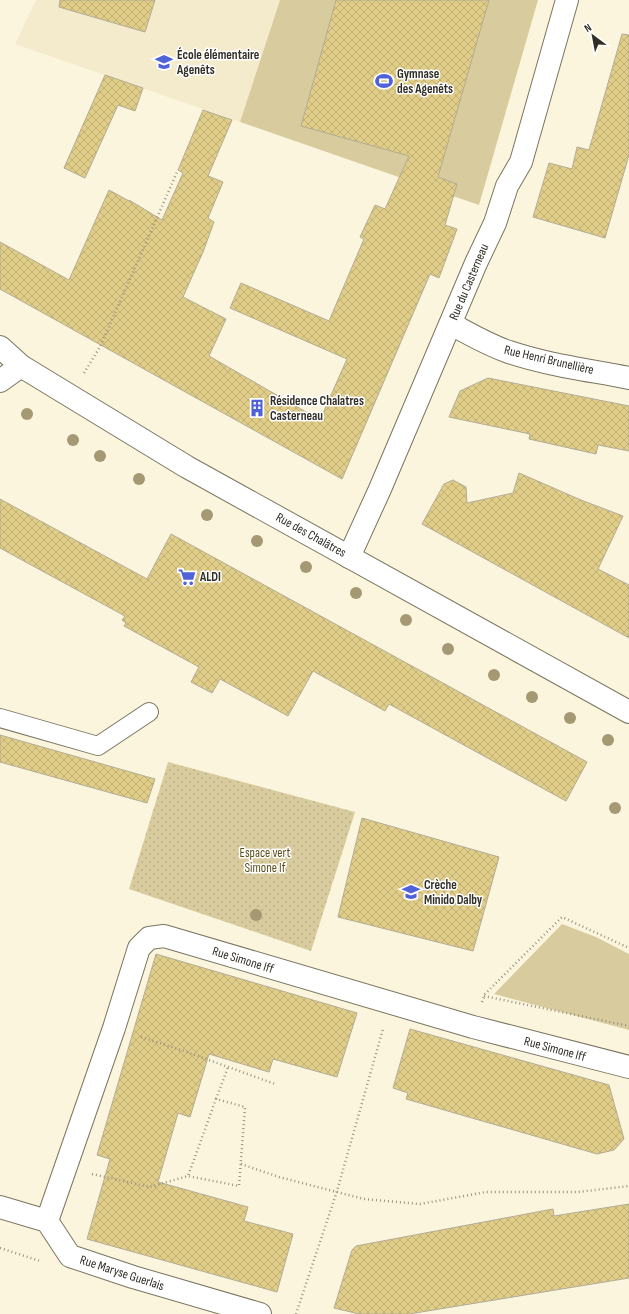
<svg xmlns="http://www.w3.org/2000/svg" width="629" height="1314" font-family="'Sofia Sans Condensed',sans-serif">
  <defs>
    <pattern id="garden-dots" width="8" height="8" patternUnits="userSpaceOnUse"><rect width="8" height="8" fill="#d8cc9e"/><path d="M2 2h.1M6 6h.1" fill="none" stroke="#bab088" stroke-width="1.8" stroke-linecap="round"/></pattern>
    <pattern id="building-cross-hatch" width="8" height="8" patternUnits="userSpaceOnUse"><rect width="8" height="8" fill="#e0cd88"/><path d="M0 0l8 8M0 8l8-8" fill="none" stroke="#c1b075"/></pattern>
  </defs>
  <rect width="100%" height="100%" fill="#fcf5de"/>
  <polygon fill="#f4ebcd" points="36,0 280,0 240,122 15,44"/>
  <g fill="#d8cc9e">
    <polygon points="280,0 538,0 479,205 240,122"/>
    <polygon points="562,924 596,937 629,954 629,1030 494,994"/>
  </g>
  <polygon fill="url(#garden-dots)" points="168,762 355,812 311,951 129,889"/>
  <g fill="url(#building-cross-hatch)" stroke="#b2ac96">
    <polygon points="60,0 155,0 145,32 59,7"/>
    <polygon points="336,0 489,0 438,177 457,184 445,225 457,229 439,278 430,274 342,479 0,289 0,242 69,280 109,190 129,201 129,200 162,220 183,173 178,170 203,110 232,120 208,176 223,182 208,218 214,222 203,252 183,297 226,319 209,356 320,420 347,359 230,308 241,283 329,321 364,239 360,237 375,205 385,209 409,156 301,126"/>
    <polygon points="622,34 629,35 629,155 605,238 533,217 549,163 572,169 577,147 589,150"/>
    <polygon points="105,75 143,88 135,111 118,105 85,178 64,168"/>
    <polygon points="488,378 629,406 629,451 598,445 596,454 529,439 530,434 449,417 460,391"/>
    <polygon points="519,473 581,500 623,516 598,569 629,585 629,638 422,524 444,484 453,480 466,487 467,503 513,493"/>
    <polygon points="0,499 147,579 171,534 587,762 566,801 389,704 385,711 313,671 288,716 220,679 212,693 191,682 199,667 124,626 126,623 122,620 125,616 0,548"/>
    <polygon points="0,735 155,779 147,803 0,762"/>
    <polygon points="362,818 499,857 473,951 338,917"/>
    <polygon points="156,954 357,1013 337,1077 273,1059 269,1072 209,1054 190,1117 178,1113 158,1182 248,1207 244,1221 293,1234 277,1292 87,1239 110,1159 97,1155"/>
    <polygon points="410,1029 609,1085 624,1139 614,1150 597,1154 406,1099 408,1093 393,1088"/>
    <polygon points="629,1204 629,1278 409,1314 359,1314 334,1308 352,1250 356,1246 553,1209 554,1216"/>
  </g>
  <g fill="none" stroke-linecap="round" stroke-linejoin="round">
    <g stroke="#7a7560" stroke-width="20">
      <polyline id="service" points="0,718 98,746 149,712"/>
    </g>
    <g stroke="#7a7560" stroke-width="24">
      <g id="minor">
        <path d="M451 324C470 334 488 345 509 352 547 365 589 370 629 378"/>
        <polyline points="0,347 21,366 187,467 629,712"/>
        <polyline points="0,381 21,366"/>
        <polyline points="349,557 380,489 476,263 495,223 507,186 521,162 567,0"/>
        <polyline points="0,1207 47,1221 70,1256 133,1277 260,1314"/>
        <polyline points="47,1221 114,1028 139,948 149,938 164,936 473,1027 629,1067"/>
      </g>
    </g>
    <g stroke="#999484" stroke-width="2.5" stroke-dasharray="1 3" stroke-linecap="butt">
      <polyline points="84,373 100,347 178,170"/>
      <polyline points="484,996 629,1026"/>
      <polyline points="482,1002 485,994 562,917 629,948"/>
      <polyline points="141,1037 184,1051 275,1084"/>
      <polyline points="216,1099 228,1067"/>
      <polyline points="241,1164 279,1177 364,1199 420,1204 486,1192 578,1192 629,1186"/>
      <polyline points="92,1174 150,1187 188,1176 239,1186 245,1107 216,1099 188,1176"/>
      <polyline points="0,1248 40,1261"/>
      <polyline points="296,1314 337,1191 383,1029"/>
    </g>
    <use href="#service" stroke="#fff" stroke-width="18"/>
    <use href="#minor" stroke="#fff" stroke-width="22"/>
  </g>
  <g fill="#a49972">
    <circle cx="27" cy="414" r="6"/>
    <circle cx="73" cy="440" r="6"/>
    <circle cx="100" cy="456" r="6"/>
    <circle cx="139" cy="479" r="6"/>
    <circle cx="207" cy="515" r="6"/>
    <circle cx="257" cy="541" r="6"/>
    <circle cx="306" cy="567" r="6"/>
    <circle cx="356" cy="593" r="6"/>
    <circle cx="406" cy="620" r="6"/>
    <circle cx="448" cy="649" r="6"/>
    <circle cx="494" cy="675" r="6"/>
    <circle cx="532" cy="697" r="6"/>
    <circle cx="570" cy="718" r="6"/>
    <circle cx="608" cy="740" r="6"/>
    <circle cx="615" cy="808" r="6"/>
    <circle cx="256" cy="915" r="6"/>
  </g>
  <defs>
    <g id="school-bare" transform="scale(1.38)"><path d="M0-5L7-2L0 1L-7-2ZM-4 1L0 2.5L4 1V4Q0 6-4 4Z" fill="#5062d7" stroke="#fff" stroke-width="2.5" paint-order="stroke"/></g>
    <g id="stadium-bare" transform="scale(1.38)"><path d="M0-5a6.5 5 0 1 0 0 10a6.5 5 0 1 0 0-10ZM-3.5-1.8h7v3.6h-7Z" fill="#5062d7" stroke="#fff" stroke-width="2.5" paint-order="stroke"/></g>
    <g id="building-bare" transform="scale(1.38)"><path d="M-4-6H4V6H1V3H-1V6H-4ZM-2.5-4.3h1.7v1.8h-1.7ZM.8-4.3h1.7v1.8H.8ZM-2.5-1h1.7V.8h-1.7ZM.8-1h1.7V.8H.8Z" fill="#5062d7" stroke="#fff" stroke-width="2.5" paint-order="stroke"/></g>
    <g id="supermarket-bare" transform="scale(1.38)"><path d="M-6-5.5h2.5l.6 2H6L4.5 2H-2.5L-4.4-4H-6ZM-1.5 3.2a1.3 1.3 0 1 0 .1 0ZM3 3.2a1.3 1.3 0 1 0 .1 0Z" fill="#5062d7" stroke="#fff" stroke-width="2.5" paint-order="stroke"/></g>
  </defs>
  <g fill-rule="evenodd">
    <use href="#school-bare" x="164" y="62"/>
    <use href="#stadium-bare" x="384" y="81"/>
    <use href="#building-bare" x="257" y="408"/>
    <use href="#supermarket-bare" x="187" y="577"/>
    <use href="#school-bare" x="411" y="892"/>
  </g>
  <g text-anchor="middle" dominant-baseline="central" stroke-width="3" stroke-linejoin="round" paint-order="stroke">
    <g font-size="13" font-weight="bold" fill="#312e26" stroke="#fff" text-anchor="start">
      <text x="177" y="55">École élémentaire<tspan x="177" dy="15">Agenêts</tspan></text>
      <text x="397" y="74">Gymnase<tspan x="397" dy="15">des Agenêts</tspan></text>
      <text x="270" y="401">Résidence Chalatres<tspan x="270" dy="15">Casterneau</tspan></text>
      <text x="200" y="577">ALDI</text>
      <text x="424" y="885">Crèche<tspan x="424" dy="15">Minido Dalby</tspan></text>
    </g>
    <g font-size="13" fill="#312e26" stroke="#fff">
      <text transform="translate(469 282) rotate(-67)">Rue du Casterneau</text>
      <text transform="translate(549 360) rotate(13)">Rue Henri Brunellière</text>
      <text transform="translate(311 535) rotate(29)">Rue des Chalâtres</text>
      <text transform="translate(243 960) rotate(17)">Rue Simone Iff</text>
      <text transform="translate(555 1049) rotate(15)">Rue Simone Iff</text>
      <text transform="translate(122 1273) rotate(18)">Rue Maryse Guerlais</text>
    </g>
    <g font-size="13" fill="#5c4e1a" stroke="#fff">
      <text x="265" y="853">Espace vert<tspan x="265" dy="15">Simone If</tspan></text>
    </g>
  </g>
  <g transform="translate(593 36) rotate(328)" stroke="#ffffff" stroke-width="3" paint-order="stroke">
  <path d="M0-3L7 15L0 10L-7 15Z" fill="#312e26"/>
  <text y="-6" font-size="11" font-weight="bold" text-anchor="middle" fill="#312e26">N</text>
  </g>
</svg>
